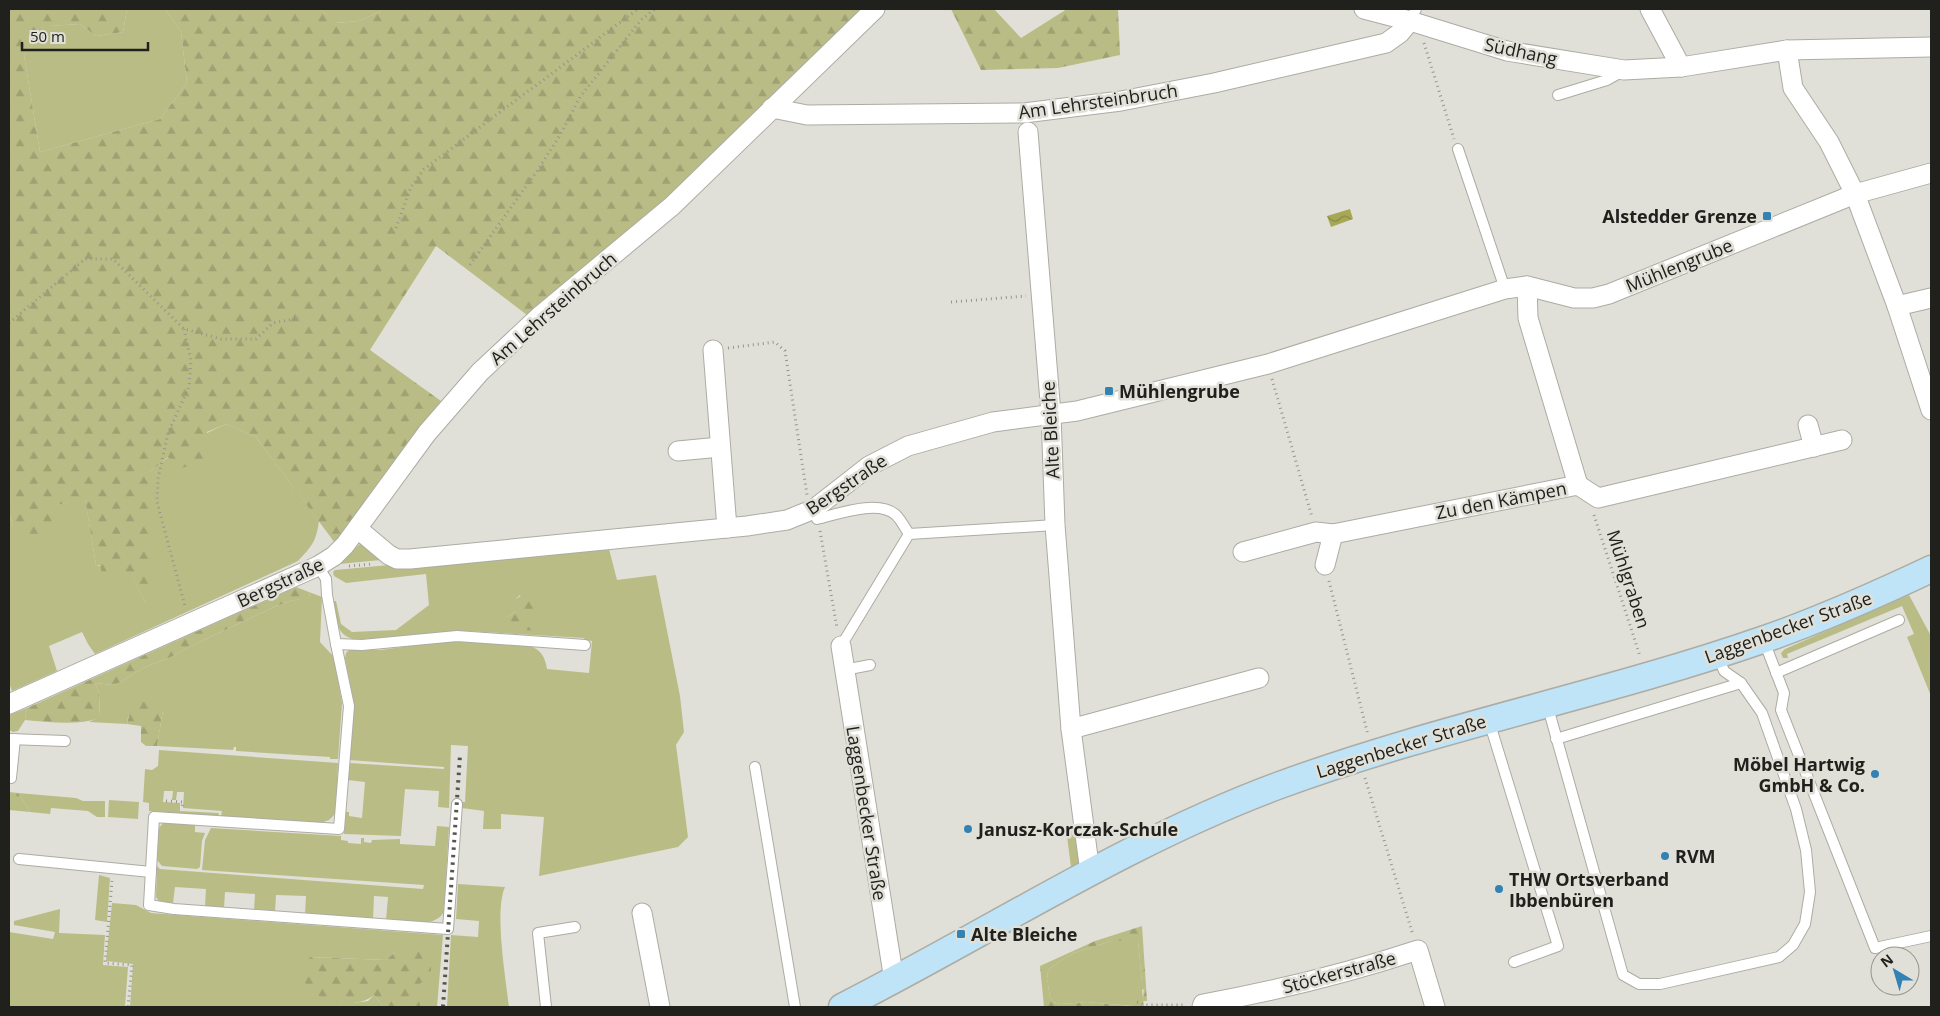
<svg xmlns="http://www.w3.org/2000/svg" width="1940" height="1016" font-family="'Open Sans',sans-serif">
  <defs>
    <pattern id="forest-firs" width="22" height="20" patternUnits="userSpaceOnUse" patternTransform="scale(1.25)"><rect width="22" height="20" fill="#babc85"/><path d="M5 1l3.5 6h-7zM16 11l3.5 6h-7z" fill="#a0a172"/></pattern>
    <pattern id="water-waves" width="16" height="10" patternUnits="userSpaceOnUse" patternTransform="scale(1.25)"><rect width="16" height="10" fill="#a7a856"/><path d="M0 5q4-4 8 0t8 0" fill="none" stroke="#888847"/></pattern>
  </defs>
  <rect width="100%" height="100%" fill="#e0e0d8"/>
  <g fill="#babc85" fill-rule="evenodd">
    <polygon points="127,9 165,9 181,32 187,83 160,119 40,152 24,55 49,26 80,24 96,36 123,32"/>
    <polygon points="320,9 381,9 381,11 359,21 336,23"/>
    <path d="M226 424 256 437 319 521C316 542 312 546 298 561L95 654 88 644 82 632 49 646 57 671 12 691 9 683V512L13 526 57 505 85 498 96 565 130 572 145 602 150 472C173 452 198 436 226 424Z"/>
    <polygon points="363,543 381,560 339,564 360,544"/>
    <path d="M608 545 617 580 656 575 680 696 684 732 676 745 688 837 678 847 539 876 544 817 501 814V829H483L484 811 462 808V802H465L468 746 451 745 449 808 438 807 439 791 405 789 401 836 344 834 346 812H349V816L362 818 365 782 348 780 349 763 444 769V767L349 760 354 703 345 658 346 653 349 650H381L445 641 529 646C541 649 545 657 547 669L589 673 592 641 585 640 584 638 467 631 366 641C336 639 338 627 333 601H336L341 624 352 632 396 630 429 605 426 574 346 583 334 576 333 572 335 570ZM520 595 538 631 508 617 516 611V599Z"/>
    <polygon points="309,592 322,597 320,642 334,657 342,703 338,759 330,759 330,757 236,751 236,747 234,747 233,750 157,746 163,710 128,717 127,724 89,722 100,717 99,693 95,683 113,685 119,683 145,667 171,657 191,646 274,607 290,601 310,597"/>
    <polygon points="1909,595 1931,636 1931,696 1907,637 1914,634 1902,606 1787,654 1788,658 1783,658 1781,653 1785,649"/>
    <polygon points="27,708 25,720 18,731 13,732 9,730 9,715"/>
    <polygon points="159,750 338,763 336,813 329,820 320,823 221,816 222,811 183,808 184,792 177,792 176,800 172,800 173,791 164,791 163,802 180,803 180,811 219,813 218,816 149,811 149,803 143,802 145,769 152,770 158,766"/>
    <polygon points="18,793 76,798 83,801 105,801 105,817 97,817 88,811 51,808 50,814 30,812"/>
    <polygon points="109,800 139,802 138,819 108,817"/>
    <polygon points="164,822 195,823 195,832 205,833 202,841 200,867 197,869 162,866 157,860 159,828"/>
    <path d="M437 826 449 827 444 912C433 930 404 921 386 920L388 897 374 896 373 919 305 915 306 896 276 895 275 912 254 911 255 894 225 892 224 908 205 906 206 889 175 887 173 903 159 901 156 897 157 866 160 869 423 889 424 885 202 870 205 840 211 828 341 836V840L348 841V843L361 844V838H364V842L371 843 372 840 400 839V844L435 846Z"/>
    <polygon points="1066,829 1079,833 1081,863 1071,867"/>
    <polygon points="99,875 110,878 107,922 95,920"/>
    <path d="M458 884 505 887C494 910 506 980 509 1007H447L451 935 478 937 479 921 456 919Z"/>
    <polygon points="112,903 136,905 151,913 443,935 437,1007 420,1007 420,983 395,952 386,960 310,957 353,1003 368,1001 374,995 384,1007 130,1007 133,964 106,961"/>
    <polygon points="60,909 59,933 105,935 103,965 128,967 125,1007 9,1007 9,932 53,939 55,932 14,925 14,921"/>
    <polygon points="1111,941 1138,941 1142,982 1144,983 1144,989 1142,990 1144,1007 1087,1002 1061,1004 1053,1002 1050,997 1047,979 1048,971 1054,965 1074,953"/>
  </g>
  <g fill="url(#forest-firs)">
    <polygon points="9,9 127,9 123,32 96,36 80,24 50,26 24,55 40,152 160,119 187,83 181,32 165,9 320,9 337,23 359,21 381,11 381,9 865,9 667,202 527,315 436,246 370,350 441,401 350,528 335,543 256,437 226,424 207,432 207,460 182,468 168,457 150,472 151,585 145,602 130,573 111,577 102,574 100,565 96,565 85,499 57,505 58,527 31,537 13,526 9,512"/>
    <polygon points="951,9 994,9 1021,38 1067,9 1118,9 1120,55 1058,68 981,70"/>
    <path d="M296 587 309 592 310 597 308 601 302 599 290 601 274 607 191 646 171 657 145 667 119 683 113 685 95 683 99 693 100 718C77 726 49 722 25 720L27 708Z"/>
    <polygon points="525,593 532,595 536,607 539,631 509,629 505,623 508,617 516,611 516,599"/>
    <path d="M151 698 163 710 157 746H146L141 742V726L127 724C129 710 139 703 151 698Z"/>
    <polygon points="9,792 18,793 30,812 9,810"/>
    <polygon points="1142,926 1147,1001 1143,1001 1144,984 1142,983 1138,941 1111,941 1074,953 1054,965 1048,971 1047,979 1050,997 1053,1002 1061,1004 1087,1002 1142,1007 1044,1007 1040,966 1095,941"/>
    <path d="M416 947 423 959 431 964V980L420 983V1007H384L374 995C360 1007 333 1005 317 995 310 990 303 980 298 974L310 957 386 960 395 952Z"/>
  </g>
  <polygon fill="url(#water-waves)" points="1350,209 1353,219 1331,227 1327,216"/>
  <g fill="none" stroke-linecap="round" stroke-linejoin="round">
    <g stroke="#acaca4" stroke-width="12">
      <g id="lane">
        <polyline points="1410,21 1416,9"/>
        <polyline points="1558,95 1607,80 1623,71"/>
        <polyline points="1458,149 1505,289"/>
        <path d="M817 519C838 514 878 499 896 515 901 520 905 528 909 534"/>
        <polyline points="318,566 326,579 327,595 336,644 362,645 457,636 585,645"/>
        <polyline points="1764,641 1784,693 1781,710 1875,948 1931,936"/>
        <polyline points="336,644 349,706 339,829 154,817 149,905 174,909 448,929 457,804"/>
        <polyline points="841,646 909,534 1055,525"/>
        <polyline points="844,670 870,665"/>
        <polyline points="1776,673 1899,620"/>
        <polyline points="1547,704 1623,975 1639,984 1660,984 1779,957 1793,945 1805,924 1810,892 1806,850 1796,809 1762,713 1741,683 1724,671 1718,656"/>
        <polyline points="1489,721 1558,946 1514,962"/>
        <polyline points="9,739 65,741"/>
        <polyline points="1556,739 1741,683"/>
        <polyline points="755,767 795,1007"/>
        <polyline points="9,778 11,778 15,739"/>
        <polyline points="19,859 151,872"/>
        <polyline points="546,1007 538,933 575,927"/>
      </g>
    </g>
    <g stroke="#acaca4" stroke-width="21">
      <g id="street">
        <polyline points="1364,9 1410,21 1507,51 1624,70 1681,67 1787,50 1931,47"/>
        <polyline points="1650,9 1681,67"/>
        <polyline points="1787,50 1793,88 1829,142 1855,194 1897,306 1931,410"/>
        <polyline points="772,108 807,115 1024,113 1121,101 1214,83 1386,43 1400,33 1410,21"/>
        <polyline points="1028,132 1051,414 1055,525 1071,729 1090,872"/>
        <polyline points="1527,286 1528,318 1578,485"/>
        <polyline points="1897,306 1931,298"/>
        <polyline points="713,350 727,528"/>
        <polyline points="1808,425 1814,447"/>
        <polyline points="678,451 720,447"/>
        <polyline points="358,529 389,555 397,559 410,559 747,526 787,520 814,509 869,466 908,446 993,422 1077,411 1268,364 1505,289 1527,286 1574,298 1593,298 1609,294 1855,194 1931,173"/>
        <polyline points="1243,552 1316,532 1333,534 1578,485 1598,498 1842,440"/>
        <polyline points="1325,565 1333,534"/>
        <polyline points="841,646 894,980"/>
        <polyline points="9,704 318,566 334,556 345,545 427,433 480,372 541,315 672,206 875,9"/>
        <polyline points="1071,729 1259,678"/>
        <polyline points="642,913 660,1007"/>
        <path d="M1202 1007 1203 1004C1275 991 1348 973 1418 950L1435 1007"/>
      </g>
    </g>
    <g stroke="#acaca4" stroke-width="29">
      <path id="secondary" d="M842 1007C988 933 1126 842 1280 785 1438 727 1603 695 1762 640 1820 620 1876 595 1931 569"/>
    </g>
    <g stroke="#94958e" stroke-width="3" stroke-dasharray="1 4" stroke-linecap="butt">
      <polyline points="1424,43 1454,139"/>
      <polyline points="396,228 411,187 424,169 638,9"/>
      <polyline points="470,265 537,171 560,135 580,97 641,20 655,9"/>
      <polyline points="951,302 1026,296"/>
      <polyline points="9,323 85,259 113,259 184,329 221,339 256,339 273,323 299,318"/>
      <polyline points="184,329 191,361 189,387 168,433 158,479 157,502 185,606"/>
      <polyline points="728,348 775,342 785,351 807,495"/>
      <polyline points="1272,379 1312,517"/>
      <polyline points="1594,515 1640,656"/>
      <polyline points="820,531 837,628"/>
      <polyline points="349,566 373,564"/>
      <polyline points="1329,581 1368,735"/>
      <polyline points="1365,778 1413,935"/>
      <polyline points="166,801 183,802 182,807"/>
      <polyline points="112,881 105,963 132,965 128,1007"/>
      <polyline points="1137,1002 1146,1005 1185,1005"/>
    </g>
    <use href="#lane" stroke="#fff" stroke-width="10"/>
    <use href="#street" stroke="#fff" stroke-width="19"/>
    <use href="#secondary" stroke="#bfe3f7" stroke-width="26"/>
    <polyline stroke="#565651" stroke-width="4" stroke-dasharray="2.5 5" stroke-linecap="butt" points="443,1007 460,755"/>
  </g>
  <g fill="#3282b3" stroke="#e0e0d8" stroke-width="2">
    <rect x="1762" y="211" width="10" height="10" rx="2.5"/>
    <rect x="1104" y="386" width="10" height="10" rx="2.5"/>
    <circle cx="1875" cy="774" r="5"/>
    <circle cx="968" cy="829" r="5"/>
    <circle cx="1665" cy="856" r="5"/>
    <circle cx="1499" cy="889" r="5"/>
    <rect x="956" y="929" width="10" height="10" rx="2.5"/>
  </g>
  <g text-anchor="middle" dominant-baseline="central" stroke-width="5" stroke-linejoin="round" paint-order="stroke">
    <g font-size="18" fill="#20211d" stroke="#e0e0d8">
      <text transform="translate(1521 51) rotate(12)">Südhang</text>
      <text transform="translate(1098 101) rotate(-8)">Am Lehrsteinbruch</text>
      <text transform="translate(1679 265) rotate(-22)">Mühlengrube</text>
      <text transform="translate(553 308) rotate(-41)">Am Lehrsteinbruch</text>
      <text transform="translate(1050 430) rotate(-93)">Alte Bleiche</text>
      <text transform="translate(846 484) rotate(-34)">Bergstraße</text>
      <text transform="translate(1501 500) rotate(-11)">Zu den Kämpen</text>
      <text transform="translate(1629 579) rotate(72)">Mühlgraben</text>
      <text transform="translate(280 582) rotate(-25)">Bergstraße</text>
      <text transform="translate(1788 627) rotate(-20)">Laggenbecker Straße</text>
      <text transform="translate(1401 746) rotate(-17)">Laggenbecker Straße</text>
      <text transform="translate(867 813) rotate(81)">Laggenbecker Straße</text>
      <text transform="translate(1339 972) rotate(-15)">Stöckerstraße</text>
    </g>
    <g font-size="18" font-weight="bold" fill="#20211d" stroke="#e0e0d8" text-anchor="start">
      <text x="1757" y="216" text-anchor="end">Alstedder Grenze</text>
      <text x="1119" y="391">Mühlengrube</text>
      <text x="1865" y="764" text-anchor="end">Möbel Hartwig<tspan x="1865" dy="21">GmbH &amp; Co.</tspan></text>
      <text x="978" y="829">Janusz-Korczak-Schule</text>
      <text x="1675" y="856">RVM</text>
      <text x="1509" y="879">THW Ortsverband<tspan x="1509" dy="21">Ibbenbüren</tspan></text>
      <text x="971" y="934">Alte Bleiche</text>
    </g>
  </g>
  <rect width="1940" height="1016" fill="none" stroke="#20211d" stroke-width="20"/>
  <g transform="translate(1895 971) rotate(322)"><circle r="24" fill="#e0e0d8" stroke="#93948d"/>
  <path d="M0-4L9 19L0 12L-9 19Z" fill="#3282b3"/>
  <text y="-8" font-size="14" font-weight="bold" text-anchor="middle" fill="#20211d">N</text>
  </g>
  <path d="M22 42v8h126v-8" fill="none" stroke="#20211d" stroke-width="2.5"/>
  <text x="30" y="42" font-size="15" fill="#20211d" stroke="#e0e0d8" stroke-width="4" paint-order="stroke">50 m</text>
</svg>
